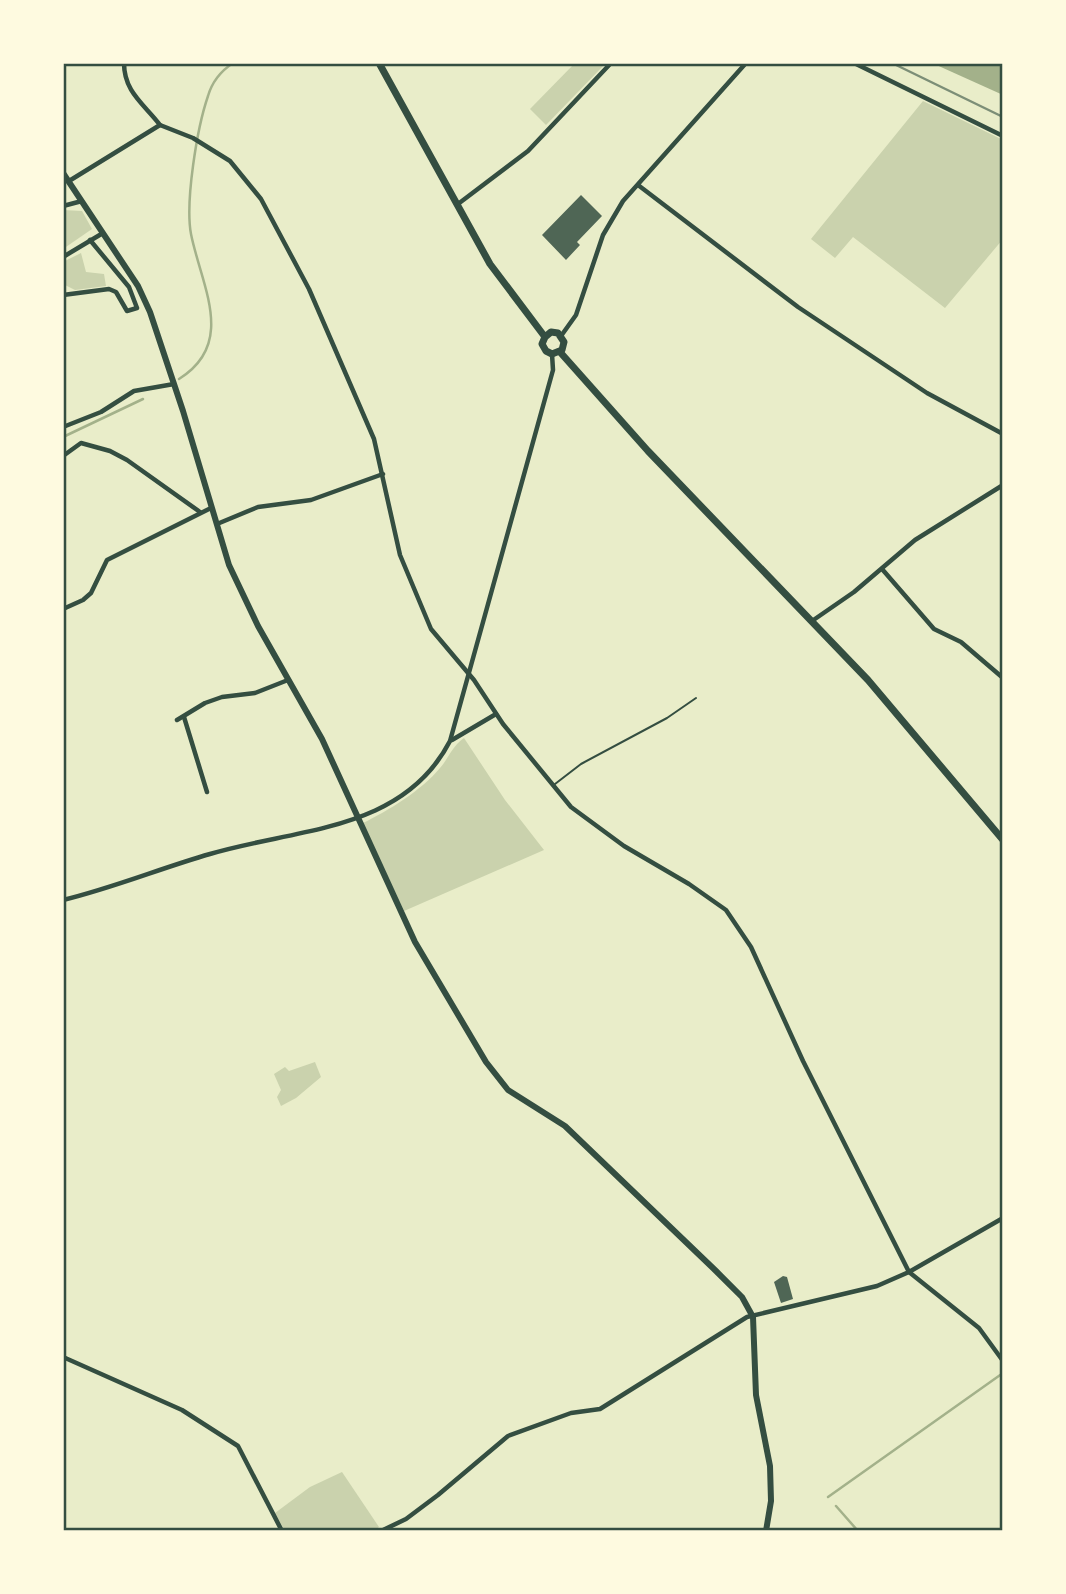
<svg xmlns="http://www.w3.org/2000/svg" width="1066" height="1594" font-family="'Exo 2',sans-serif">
  <rect width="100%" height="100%" fill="#e9edc9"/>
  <g fill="#cad2ad">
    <polygon points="575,63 606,63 546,125 530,109"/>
    <polygon points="923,101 1003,140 1003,239 945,308 853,237 835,258 811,239"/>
    <polygon points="63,210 82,211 92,229 63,249"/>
    <polygon points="81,253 86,272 104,274 106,286 75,290 63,284 63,262"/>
    <path d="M464 738 505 800 544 850 404 911 363 823C388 811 422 790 440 768 449 758 452 746 464 738Z"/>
    <polygon points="315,1062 321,1077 296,1098 281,1106 277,1097 281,1090 274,1074 285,1067 289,1071"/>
    <polygon points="342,1472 379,1527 374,1531 285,1531 275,1513 310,1487"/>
  </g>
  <polygon fill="#a3b18a" points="932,63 1003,63 1003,95"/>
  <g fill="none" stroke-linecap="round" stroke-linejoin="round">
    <g stroke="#a3b18a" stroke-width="2.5">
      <path d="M179 379C237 343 201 285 191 234 185 202 197 128 208 96 212 82 221 71 233 63"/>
      <polyline points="63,437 143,399"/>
      <polyline points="828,1497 1003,1373"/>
      <polyline points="836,1506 858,1531"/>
    </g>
  </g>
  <g fill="#4f6655">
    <polygon points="581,195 602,216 577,242 580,245 566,260 542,235"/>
    <polygon points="783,1276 787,1277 793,1299 781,1303 774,1282"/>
  </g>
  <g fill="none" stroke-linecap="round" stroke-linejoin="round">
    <polyline stroke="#344e41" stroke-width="2" points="555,784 581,764 667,718 696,698"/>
    <g stroke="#344e41" stroke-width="4.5">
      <polyline points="854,63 1003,136"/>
      <polyline points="160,125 193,138 230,161 261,199 309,289 374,439 400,555 431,629 474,680 503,724 571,807 624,846 689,884 726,910 751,947 803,1061 909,1272 979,1328 1003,1361"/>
      <path d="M69 181 160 125C144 104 124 92 124 63"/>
      <polyline points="638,185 798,307 927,393 1003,434"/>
      <polyline points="458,204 528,151 611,63"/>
      <polyline points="63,206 82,201"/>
      <polyline points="63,257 103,233"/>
      <polyline points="63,295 109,289 116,292 127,311 137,308 129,287 90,240"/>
      <polyline points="561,336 576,315 603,235 623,201 746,63"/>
      <polyline points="63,427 101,412 134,391 174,384"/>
      <polyline points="63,456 81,443 110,451 127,460 200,512"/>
      <polyline points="217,524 258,507 311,500 383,474"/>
      <polyline points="882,569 934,629 961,642 1003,678"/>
      <polyline points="63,609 83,600 91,593 107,560 211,508"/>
      <polyline points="812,621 854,592 915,540 1003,485"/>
      <polyline points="184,717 207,792"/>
      <polyline points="177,720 205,703 222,697 255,693 288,680"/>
      <polyline points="452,740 496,714"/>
      <path d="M63 900C113 888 161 868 210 854 297 828 403 832 450 741L553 370 552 354"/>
      <polyline points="63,1357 182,1410 238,1446 282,1531"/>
      <polyline points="381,1531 406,1519 438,1495 508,1436 571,1413 600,1409 747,1317 877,1286 909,1272 1003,1218"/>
    </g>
    <polyline stroke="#344e41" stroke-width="6" points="63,173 138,286 150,312 183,411 229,565 258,626 322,739 415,942 486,1062 508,1090 565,1126 716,1271 742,1297 753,1317 756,1395 770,1466 771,1501 766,1531"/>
    <g stroke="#344e41" stroke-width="7">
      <polyline points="379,63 490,264 545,337 542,344 546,351 552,354 562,350 564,342 558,333 551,332 545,337"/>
      <polyline points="560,352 648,451 868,680 1003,840"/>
    </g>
    <polyline stroke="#7c8e77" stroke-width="2.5" points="892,63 1003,117"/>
  </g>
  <rect width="1066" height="1594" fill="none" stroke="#fefae0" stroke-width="130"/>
  <rect x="65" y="65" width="936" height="1464" fill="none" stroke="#344e41" stroke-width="2.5"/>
</svg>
